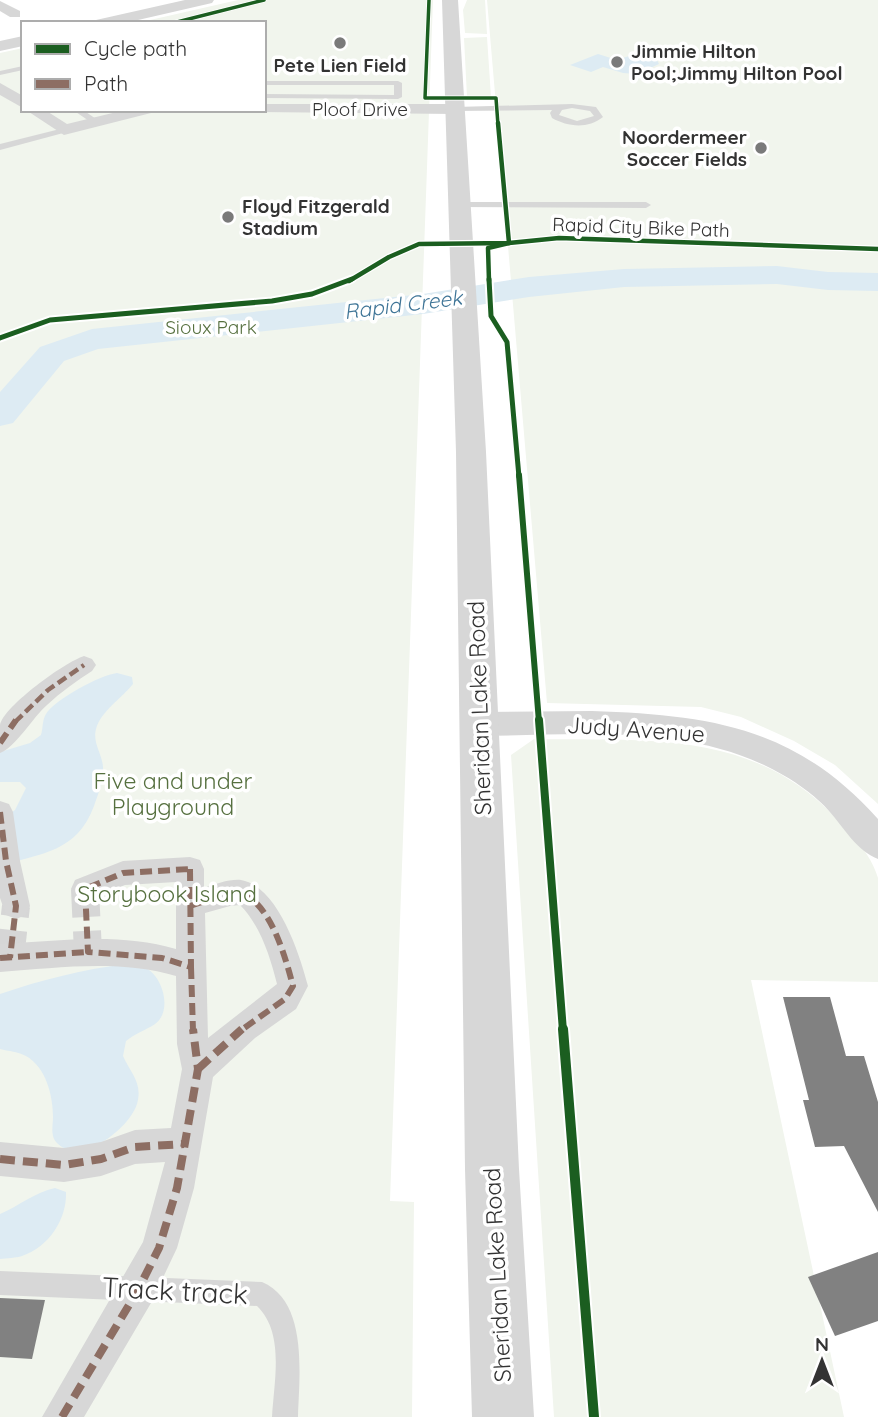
<svg xmlns="http://www.w3.org/2000/svg" width="878" height="1417" font-family="Quicksand,sans-serif">
  <rect width="100%" height="100%" fill="#fff"/>
  <g fill="#f1f5ed">
    <polygon points="238,0 433,0 390,1201 414,1202 412,1417 0,1417 0,53 23,48 23,110 264,110 264,23 137,23"/>
    <polygon points="467,0 485,0 487,34 465,33 463,10"/>
    <polygon points="487,0 878,0 878,804 835,765 794,741 741,717 701,707 547,703"/>
    <polygon points="487,37 491,97 467,97 464,38"/>
    <path d="M534 739C646 741 751 729 835 817 852 834 871 854 878 878V982L751 980 844 1417H554L511 755Z"/>
  </g>
  <g fill="#ddebf3">
    <polygon points="641,52 655,56 659,64 637,74 623,73 603,67 591,72 570,65 598,54 617,60"/>
    <path d="M117 673 132 677 133 684C122 698 101 711 96 729 92 744 104 756 103 770 103 783 98 794 94 806 77 852 42 853 0 866L4 817 15 810 26 788 20 782H0V752L30 743 41 735C43 729 42 720 46 714 54 700 100 675 117 673Z"/>
    <path d="M127 964C132 965 139 965 144 967 163 975 173 1011 155 1024 146 1030 136 1033 126 1041L123 1056C131 1074 143 1083 137 1104 129 1129 80 1167 57 1143 50 1136 53 1126 53 1117 53 1096 46 1067 26 1056 19 1052 8 1051 0 1049V994C41 980 84 969 127 964Z"/>
    <path d="M55 1188 66 1192C67 1219 49 1247 22 1256 16 1258 7 1258 0 1259V1214C19 1206 35 1192 55 1188Z"/>
  </g>
  <g fill="none" stroke-linecap="round" stroke-linejoin="round">
    <polygon fill="#ddebf3" fill-rule="evenodd" points="777,266 828,272 878,273 878,291 828,290 777,284 624,287 529,297 423,314 98,349 64,361 13,423 0,426 0,392 40,347 92,329 423,294 529,277 624,269"/>
  </g>
  <g fill="#818181">
    <polygon points="783,997 830,997 846,1056 864,1056 878,1102 878,1212 844,1146 815,1147 803,1100 809,1100"/>
    <polygon points="878,1252 878,1321 835,1336 808,1277"/>
    <polygon points="0,1298 45,1300 32,1359 0,1357"/>
  </g>
  <g fill="none" stroke-linecap="round" stroke-linejoin="round">
    <g stroke="#d6d6d6" stroke-width="28" stroke-dasharray="28 14" stroke-linecap="butt">
      <polyline points="85,889 88,952"/>
      <polyline points="10,958 16,906"/>
    </g>
    <g fill="#d7d7d7" fill-rule="evenodd">
      <polygon points="23,66 23,70 0,75 0,71"/>
      <polygon points="264,81 398,81 402,83 402,97 398,99 264,98 264,94 394,95 394,85 264,85"/>
      <path d="M572 104 596 107 603 117C588 129 568 127 552 118L550 113 552 110 455 111 451 109 455 107ZM572 108 590 111 594 116 577 121 559 115 562 110Z"/>
      <polygon points="73,110 83,110 99,121 92,123"/>
      <polygon points="64,128 67,132 0,150 0,144"/>
      <polygon points="455,202 646,202 651,205 646,208 458,207 453,204"/>
      <path d="M0 1271 262 1282C309 1302 299 1377 298 1417H272C274 1381 285 1333 257 1306L0 1295Z"/>
    </g>
    <g fill="#d7d7d7" fill-rule="evenodd">
      <path d="M84 656 92 659 96 665 92 671C76 681 61 692 47 705 33 717 15 748 0 753 0 744 0 734 0 725 4 706 65 662 84 656Z"/>
      <polygon points="0,801 9,804 13,812 20,861 30,906 26,915 16,919 6,915 0,898"/>
      <path d="M190 857 200 860 204 869V888C216 884 229 879 241 880 278 886 300 955 308 986L296 1009 255 1038 213 1077 194 1188 177 1248 151 1303 84 1417H42L143 1242 165 1162 135 1164 101 1176 64 1182 0 1176V1142L64 1148 101 1142 135 1130 171 1128 182 1069 177 1044 176 976C120 959 57 968 0 972V944C57 941 120 932 176 949V882L125 885 85 901 75 898 71 889 75 880 123 861ZM230 906 240 905C260 925 270 956 277 984L208 1038 205 913Z"/>
    </g>
    <g fill="#d7d7d7" fill-rule="evenodd">
      <polygon points="0,1 20,11 20,17 10,17 0,11"/>
      <polygon points="0,83 23,96 23,108 0,95"/>
      <polygon points="264,104 455,104 463,109 455,114 258,112 257,110 264,110"/>
      <polygon points="26,110 45,110 67,124 125,110 153,110 151,113 64,135"/>
      <path d="M592 711C710 715 796 727 878 819V859C857 851 844 828 829 811 818 798 799 784 783 775 694 723 579 735 480 736L469 733 464 724 469 715 480 712Z"/>
    </g>
    <g fill="#d7d7d7" fill-rule="evenodd">
      <polygon points="185,0 214,0 212,3 125,23 94,23 96,20"/>
      <polygon points="442,0 458,0 486,452 519,1169 534,1417 472,1417 465,1169 456,452"/>
      <polygon points="23,36 23,46 0,51 0,41"/>
    </g>
    <polyline stroke="#8d6e63" stroke-width="4.5" stroke-dasharray="10 4.5" stroke-linecap="butt" points="15,722 48,690 84,665"/>
    <g stroke="#8d6e63" stroke-width="6" stroke-dasharray="12 6" stroke-linecap="butt">
      <polyline points="0,743 16,720"/>
      <polyline points="0,812 6,861 16,906 10,958"/>
      <polygon points="190,869 191,967 162,958 88,952 85,889 123,873"/>
      <path d="M190 906 223 895 243 893C272 908 285 956 293 986L285 999 240 1031"/>
      <polyline points="0,958 88,952"/>
      <polyline points="191,967 193,1031"/>
    </g>
    <g stroke="#8d6e63" stroke-width="8" stroke-dasharray="15 8" stroke-linecap="butt">
      <polyline points="198,1069 242,1029"/>
      <polyline points="0,1159 64,1165 101,1159 135,1147 184,1144"/>
      <polyline points="62,1417 138,1290 159,1248 177,1188 198,1069 193,1029"/>
    </g>
    <g stroke="#fff" stroke-width="5">
      <g id="cycleway-far5">
        <polyline points="429,0 425,98 496,98 498,125"/>
        <polyline points="173,23 264,0"/>
      </g>
    </g>
    <g stroke="#fff" stroke-width="7">
      <g id="cycleway-far4">
        <polyline points="498,123 509,243"/>
        <polyline points="349,281 389,257 419,244 509,243 559,238 878,249"/>
        <polyline points="489,281 488,248 509,243"/>
      </g>
    </g>
    <g stroke="#fff" stroke-width="9">
      <g id="cycleway-far3">
        <polyline points="489,279 491,316 507,342 519,477"/>
        <polyline points="0,338 50,320 272,301 312,294 352,279"/>
      </g>
    </g>
    <g stroke="#fff" stroke-width="10">
      <polyline id="cycleway-far2" points="519,475 539,722"/>
    </g>
    <g stroke="#fff" stroke-width="12">
      <polyline id="cycleway-far1" points="539,720 563,1031"/>
    </g>
    <g stroke="#fff" stroke-width="14">
      <polyline id="cycleway" points="563,1029 594,1417"/>
    </g>
    <use href="#cycleway-far5" stroke="#1b5e20" stroke-width="3.5"/>
    <use href="#cycleway-far4" stroke="#1b5e20" stroke-width="4.5"/>
    <use href="#cycleway-far3" stroke="#1b5e20" stroke-width="5"/>
    <use href="#cycleway-far2" stroke="#1b5e20" stroke-width="6"/>
    <use href="#cycleway-far1" stroke="#1b5e20" stroke-width="8"/>
    <use href="#cycleway" stroke="#1b5e20" stroke-width="10"/>
  </g>
  <g fill="#7a7a7a" stroke="#fff" stroke-width="2.5">
    <circle cx="340" cy="43" r="7"/>
    <circle cx="617" cy="62" r="7"/>
    <circle cx="761" cy="148" r="7"/>
    <circle cx="228" cy="217" r="7"/>
  </g>
  <g text-anchor="middle" dominant-baseline="central" stroke-width="7" stroke-linejoin="round" paint-order="stroke">
    <g font-size="19" font-weight="bold" fill="#333" stroke="#fff" text-anchor="start">
      <text x="631" y="51">Jimmie Hilton<tspan x="631" dy="22">Pool;Jimmy Hilton Pool</tspan></text>
      <text x="340" y="65" text-anchor="middle">Pete Lien Field</text>
      <text x="747" y="137" text-anchor="end">Noordermeer<tspan x="747" dy="22">Soccer Fields</tspan></text>
      <text x="242" y="206">Floyd Fitzgerald<tspan x="242" dy="22">Stadium</tspan></text>
    </g>
    <g font-size="19" fill="#333" stroke="#fff">
      <text x="360" y="109">Ploof Drive</text>
      <text transform="translate(641 227) rotate(2)">Rapid City Bike Path</text>
    </g>
    <g font-size="19" fill="#56703f" stroke="#fff">
      <text x="211" y="327">Sioux Park</text>
    </g>
    <g font-size="21" font-style="italic" fill="#3f7597" stroke="#fff">
      <text transform="translate(403 304) rotate(-7)">Rapid Creek</text>
    </g>
    <g font-size="23" fill="#333" stroke="#fff">
      <text transform="translate(479 708) rotate(-92)">Sheridan Lake Road</text>
      <text transform="translate(636 729) rotate(4)">Judy Avenue</text>
      <text transform="translate(497 1275) rotate(-93)">Sheridan Lake Road</text>
    </g>
    <g font-size="23" fill="#56703f" stroke="#fff">
      <text x="173" y="780">Five and under<tspan x="173" dy="26">Playground</tspan></text>
      <text x="167" y="893">Storybook Island</text>
    </g>
    <g font-size="28" fill="#333" stroke="#fff">
      <text transform="translate(175 1290) rotate(3)">Track track</text>
    </g>
  </g>
  <rect x="21" y="21" width="245" height="91" fill="#ffffff" stroke="#adadad" stroke-width="2"/>
  <rect x="35" y="44" width="35" height="10" fill="#1b5e20" stroke="#adadad" stroke-width="2"/>
  <text x="84" y="56" font-size="21" fill="#333333">Cycle path</text>
  <rect x="35" y="79" width="35" height="10" fill="#8d6e63" stroke="#adadad" stroke-width="2"/>
  <text x="84" y="91" font-size="21" fill="#333333">Path</text>
  <g transform="translate(822 1361)" stroke="#ffffff" stroke-width="5" paint-order="stroke">
  <path d="M0-5L12 26L0 18L-12 26Z" fill="#333333"/>
  <text y="-10" font-size="19" font-weight="bold" text-anchor="middle" fill="#333333">N</text>
  </g>
</svg>
